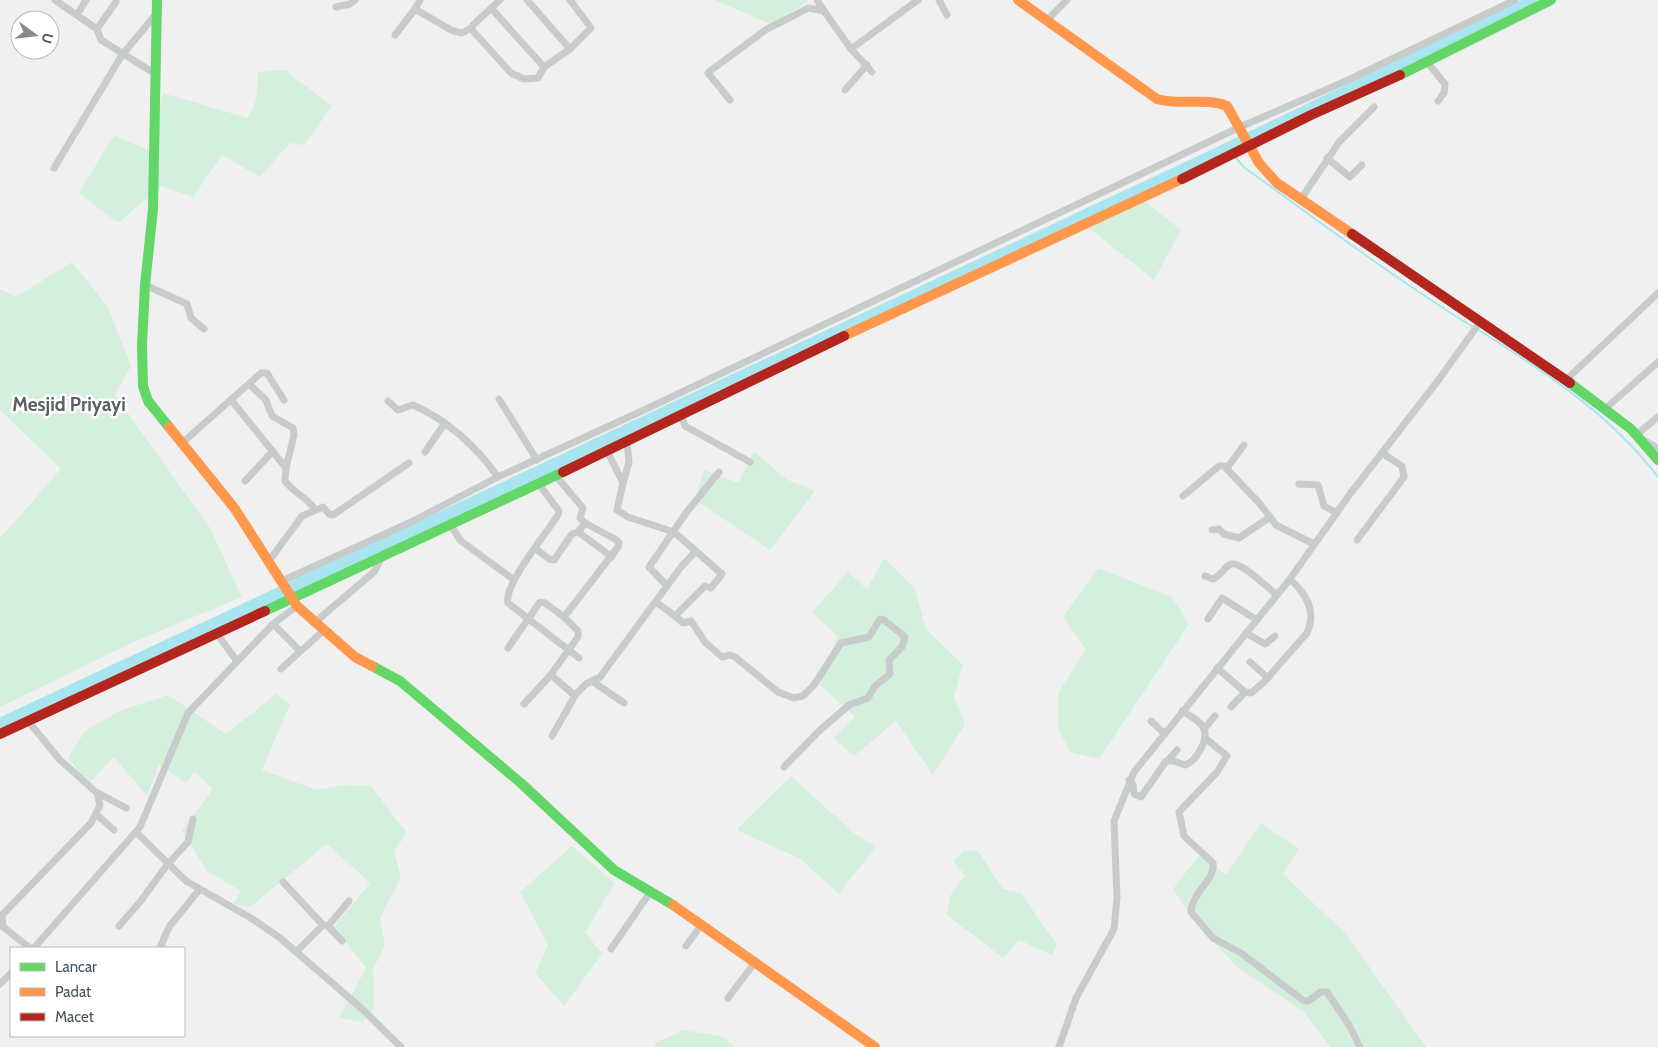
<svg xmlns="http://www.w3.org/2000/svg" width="1658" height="1047" font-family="Cabin,sans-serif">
  <rect width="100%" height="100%" fill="#f1f0f0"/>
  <g fill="#d4f0dd">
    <polygon points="714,0 808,0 775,26"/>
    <polygon points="285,70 332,106 304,145 290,143 260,177 222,155 193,197 161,186 118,223 79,193 114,135 151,151 163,93 248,118 256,100 258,72"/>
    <polygon points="1141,198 1181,230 1154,280 1089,228"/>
    <polygon points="72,262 108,307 131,366 115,395 210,528 242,597 138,640 0,707 0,538 61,469 0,410 0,289 16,297"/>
    <polygon points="754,452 788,480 815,491 770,550 695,500 704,470 738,483"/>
    <polygon points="884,558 915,589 926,629 963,665 954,696 965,724 933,775 896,721 854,756 833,738 855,717 819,684 838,637 812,612 848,572 867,589"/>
    <polygon points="1098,568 1172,597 1189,624 1099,759 1070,752 1059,730 1058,693 1086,649 1063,617"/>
    <polygon points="276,694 290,704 262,770 317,790 342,785 371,786 407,833 394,851 401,877 380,918 385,946 373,969 374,1008 363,1022 339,1018 366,968 334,927 370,883 327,844 250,907 233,904 241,891 207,871 182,831 213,789 194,772 186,783 159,765 147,796 114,757 88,784 68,758 85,731 119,711 168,695 226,734"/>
    <polygon points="791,776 855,834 876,846 839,894 799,858 736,830"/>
    <polygon points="1261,823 1299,849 1283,874 1346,934 1426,1047 1330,1047 1303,1011 1238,968 1196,923 1173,889 1200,854 1226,875"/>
    <polygon points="572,846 615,883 585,932 602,954 564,1006 535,973 548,945 520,892"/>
    <polygon points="965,850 978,851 1003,889 1021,893 1057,945 1052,955 1019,940 1003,958 947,915 950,896 965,875 953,861"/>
    <polygon points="683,1030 721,1036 735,1047 656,1047 654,1044"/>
  </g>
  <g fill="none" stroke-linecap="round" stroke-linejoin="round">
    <g stroke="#a8e5ee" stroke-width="2">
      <path d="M1235 157 1245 168C1320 222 1394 278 1473 327"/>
      <path d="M1477 329C1544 371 1610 414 1658 477"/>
    </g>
    <polyline stroke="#a8e5ee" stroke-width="12" points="0,724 1227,149 1535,0"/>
    <g stroke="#c7cbcc" stroke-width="7">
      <polyline points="55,0 97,29 116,2"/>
      <polyline points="420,0 415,9 451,30 462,33 471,28"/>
      <polyline points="500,0 473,25 472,30 511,73 524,79 538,78 544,67"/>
      <polyline points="570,0 591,28 570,49"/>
      <polyline points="817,0 824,11"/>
      <polyline points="939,0 947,15"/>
      <polyline points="336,7 350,4 355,0"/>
      <polyline points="491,8 544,67 570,49 527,0"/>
      <polyline points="77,15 86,0"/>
      <polyline points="1047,20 1067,0"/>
      <polyline points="97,29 101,40 154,73"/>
      <polyline points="395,35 415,9"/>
      <polyline points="1427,62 1445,84 1444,93 1438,101"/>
      <polyline points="872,72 851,49 918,0"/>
      <polyline points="845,90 867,65"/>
      <polyline points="730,100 708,73 710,71 767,29 793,16 808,8 824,11 851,49"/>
      <polyline points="1327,158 1350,177 1362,165"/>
      <polyline points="54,168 122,55 156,14"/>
      <polyline points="1301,199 1340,141 1374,107"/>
      <polyline points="145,285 187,304 191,318 204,329"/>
      <polyline points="1566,380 1658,293"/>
      <polyline points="250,385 266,400 272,416 293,428 294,435 286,468"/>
      <polyline points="499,399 537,460"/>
      <path d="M232 401 286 468 285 481C294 493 306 497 315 509"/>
      <path d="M388 401 398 410 413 405C449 421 475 445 498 477"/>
      <polyline points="1605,409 1658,362"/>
      <polyline points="681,416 685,426 750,462"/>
      <polyline points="1636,435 1658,417"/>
      <polyline points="1641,439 1658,448"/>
      <polyline points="181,444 261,373 267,373 284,400"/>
      <polyline points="607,451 623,483 617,510 628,517 674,532 722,574 711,588 705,586 675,616 683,623 691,621 705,642 722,657 730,655 735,657 778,692 794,698 803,696 814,685 841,643 869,637 880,619 884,620 905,637 902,647 889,660 890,674 875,686 868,698 849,705 818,732 784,767"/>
      <polyline points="425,452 445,423"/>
      <polyline points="1227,468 1244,445"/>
      <polyline points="555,475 583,508 580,518 585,523 578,532 612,557"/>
      <polyline points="245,481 273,451"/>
      <path d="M538 483 559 511 558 515C547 533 503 585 508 603L579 658"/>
      <polyline points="623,483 629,462 627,442"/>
      <polyline points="1299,484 1318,485 1324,506 1337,513"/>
      <polyline points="1183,496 1219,466 1224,466 1260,504 1276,525 1314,544"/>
      <polyline points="450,524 461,541 513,579"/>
      <polyline points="1212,530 1219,529 1224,534 1239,538 1270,517"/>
      <polyline points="1357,540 1404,477 1402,466 1382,453"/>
      <polyline points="536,549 549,559 554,560 572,534 578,532"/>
      <polyline points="269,561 302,516 323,507 329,514 333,515 409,463"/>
      <path d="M1205 576 1213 579C1221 576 1224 567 1231 564 1241 561 1269 589 1277 595"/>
      <polyline points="282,581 411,522 498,477 644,410 1240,127 1346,81 1515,0"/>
      <polyline points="667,586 649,567 686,513 719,472"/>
      <polyline points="656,602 675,616"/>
      <polyline points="1208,619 1222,598 1257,620"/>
      <polyline points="314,623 374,572 383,555"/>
      <polyline points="273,624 300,651"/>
      <polyline points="1246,633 1265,644 1275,636"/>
      <polyline points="217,634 237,661"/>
      <polyline points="508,648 540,602 545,603 564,617 618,547 619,543 615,539 585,523"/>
      <polyline points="1250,662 1268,678"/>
      <polyline points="1217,668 1245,692 1231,707"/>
      <polyline points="281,669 323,631"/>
      <polyline points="551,675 573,694 576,694 586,684 592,681 624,703"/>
      <polyline points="592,681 600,677 681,567 696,551"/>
      <path d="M1245 692 1251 693 1264 682 1307 633C1317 611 1306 594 1290 579"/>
      <polyline points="524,704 549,677 578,637 578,631 564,617"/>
      <polyline points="28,721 60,760 97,793 100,805 91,823 2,915 3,927 30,948"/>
      <polyline points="1151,721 1164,733"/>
      <polyline points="1204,729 1215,716"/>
      <polyline points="552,736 576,694"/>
      <path d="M1205 738 1227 756 1217 772 1179 812 1184 836 1213 863C1216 879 1192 892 1191 912L1213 938 1241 953 1304 1001H1308L1321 992H1327L1349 1025 1360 1047"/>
      <polyline points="1168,760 1177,750"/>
      <path d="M1129 780 1133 784 1134 794 1141 797 1166 761H1174L1185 765C1197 761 1208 740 1204 729 1201 721 1188 715 1182 711"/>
      <polyline points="98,793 126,808"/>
      <polyline points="97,815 114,830"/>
      <polyline points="136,832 186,881 251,918 280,938 360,1007 401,1047"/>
      <polyline points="283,882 323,925"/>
      <polyline points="119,926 140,902 167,865 188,842 193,819"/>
      <polyline points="328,926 349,901"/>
      <polyline points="686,946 702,924"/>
      <polyline points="34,948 140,827 188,713 273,624 297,606"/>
      <polyline points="160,948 169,927 199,890"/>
      <polyline points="611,949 651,891"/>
      <polyline points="296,952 323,925 328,926 342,941"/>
      <polyline points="0,984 11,973"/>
      <polyline points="728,998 756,961"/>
      <polyline points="1059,1047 1076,998 1114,929 1117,898 1114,821 1134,772 1290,579 1350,494 1440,378 1480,322"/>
    </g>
    <g stroke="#63d668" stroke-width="10">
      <polyline points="157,0 153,209 145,285 142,346 143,386 148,401 169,427"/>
      <polyline points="1400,75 1551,0"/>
      <polyline points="1570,383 1631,429 1658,460"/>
      <polyline points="265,611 563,472"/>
      <polyline points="372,666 400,681 522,784 614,870 673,905"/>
    </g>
    <g stroke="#ff974d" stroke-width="10">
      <path d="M1018 0 1157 99C1180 106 1205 97 1227 106L1259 163 1277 183 1352 234"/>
      <polyline points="844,336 1182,179"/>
      <polyline points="169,427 235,509 297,606 355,657 372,666"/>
      <polyline points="673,905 875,1047"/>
    </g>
    <g stroke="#b3261e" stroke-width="10">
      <polyline points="1182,179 1311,115 1400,75"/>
      <polyline points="1352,234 1570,383"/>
      <polyline points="563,472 844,336"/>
      <polyline points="0,734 265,611"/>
    </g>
  </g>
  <g text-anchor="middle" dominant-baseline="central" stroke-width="5" stroke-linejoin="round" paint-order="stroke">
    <g font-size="19" font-weight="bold" fill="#5b6064" stroke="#fff">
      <text x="69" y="404">Mesjid Priyayi</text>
    </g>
  </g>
  <rect x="10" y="947" width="175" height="90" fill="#ffffff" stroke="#b5bbbe"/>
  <rect x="20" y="963" width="25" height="8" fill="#63d668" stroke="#b5bbbe"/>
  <text x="55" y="972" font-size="15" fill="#47545d">Lancar</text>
  <rect x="20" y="988" width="25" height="8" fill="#ff974d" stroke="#b5bbbe"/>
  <text x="55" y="997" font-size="15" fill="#47545d">Padat</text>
  <rect x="20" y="1013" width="25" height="8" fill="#b3261e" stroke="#b5bbbe"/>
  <text x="55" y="1022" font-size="15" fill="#47545d">Macet</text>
  <g transform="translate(35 35) rotate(105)"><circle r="24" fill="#ffffff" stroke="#b5bbbe"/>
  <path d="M0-4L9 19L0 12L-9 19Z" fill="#828b90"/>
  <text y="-8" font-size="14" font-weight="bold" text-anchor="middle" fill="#47545d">U</text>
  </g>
</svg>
